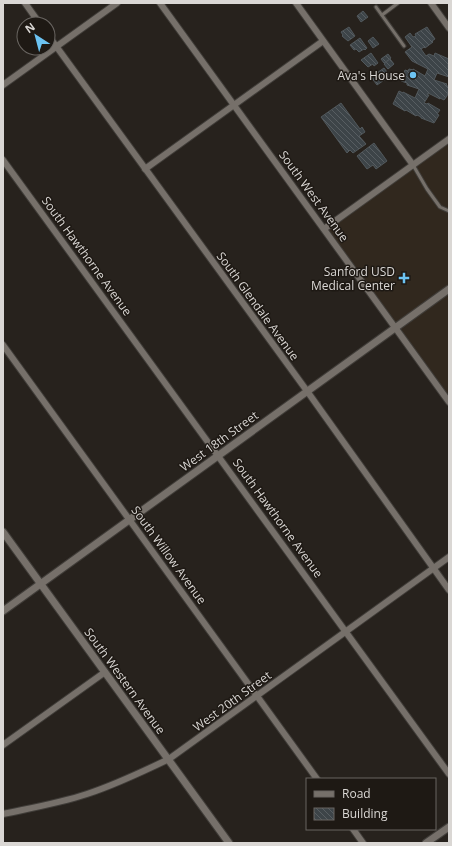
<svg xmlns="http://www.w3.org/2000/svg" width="452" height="846" font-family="'Open Sans',sans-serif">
  <defs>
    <pattern id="building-back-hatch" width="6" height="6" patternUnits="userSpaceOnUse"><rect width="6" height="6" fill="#3d4448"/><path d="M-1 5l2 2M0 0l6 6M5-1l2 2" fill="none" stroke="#585e62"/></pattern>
  </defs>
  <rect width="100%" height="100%" fill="#27221d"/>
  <polygon fill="#31281e" points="449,139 449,402 324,229"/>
  <g fill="url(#building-back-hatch)" stroke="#51585c">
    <polygon points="363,11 368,17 361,22 357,16"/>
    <polygon points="349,27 355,36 348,41 342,36 343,35 341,32"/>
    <polygon points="427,27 435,39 432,41 433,42 425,48 424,47 421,49 426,56 429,54 434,56 435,53 449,59 448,67 449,69 449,77 437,73 434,80 447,84 446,85 449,87 447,96 444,100 440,98 440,99 428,93 427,95 429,95 424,103 427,104 428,103 440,110 437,114 439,115 434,123 421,118 421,117 417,115 416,116 406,110 405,111 393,104 399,91 403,93 403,92 415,98 419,89 407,85 407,83 401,81 405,70 408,71 409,69 413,70 413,69 425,76 428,69 412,61 405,52 412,47 405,37 410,33 413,37 416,36 415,34"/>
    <polygon points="373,37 379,44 373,48 368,41"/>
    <polygon points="360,38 367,48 365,50 364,49 359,52 356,49 354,50 350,45"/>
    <polygon points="371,53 378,63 374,66 373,64 368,67 361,60"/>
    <polygon points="388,54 391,58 384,63 381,59"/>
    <polygon points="390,59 394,64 388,69 384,64"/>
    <polygon points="384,68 390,76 377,85 371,77"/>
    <polygon points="341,103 360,129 362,127 365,132 359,136 366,144 353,153 350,150 347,153 321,117"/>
    <polygon points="374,143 387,161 376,169 373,165 367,169 357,156"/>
  </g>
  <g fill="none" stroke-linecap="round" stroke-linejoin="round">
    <g stroke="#403d39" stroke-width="5">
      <g id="service">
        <polyline points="376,7 404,46"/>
        <polyline points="382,15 398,3"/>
        <polyline points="413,165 427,189 440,207 449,211"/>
      </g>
    </g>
    <g stroke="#403d39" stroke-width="8">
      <g id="minor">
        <polyline points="25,3 40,24"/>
        <polyline points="160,3 449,402"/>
        <polyline points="296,3 413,165"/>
        <polyline points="431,3 449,28"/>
        <polyline points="48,35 307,391 449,590"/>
        <polyline points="3,85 117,3"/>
        <polyline points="3,160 449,774"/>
        <polyline points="145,169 323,41"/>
        <polyline points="324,229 449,139"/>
        <polyline points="3,345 317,779"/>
        <polyline points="3,745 105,672"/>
        <path d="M3 814C31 808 60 803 87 794 115 785 142 772 169 759L449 557"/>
        <polyline points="353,829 363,843"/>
      </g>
    </g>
    <g stroke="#403d39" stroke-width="9">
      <g id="tertiary">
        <polyline points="3,532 229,843"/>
        <polyline points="3,611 449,289"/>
        <polyline points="426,843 449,827"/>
      </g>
    </g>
    <use href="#service" stroke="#76706a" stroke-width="3"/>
    <use href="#minor" stroke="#76706a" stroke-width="6"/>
    <use href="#tertiary" stroke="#76706a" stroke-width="7"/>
  </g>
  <g fill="#6cc3f2" stroke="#1e1914" stroke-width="1.5">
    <circle cx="413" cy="75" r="4"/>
    <path d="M402 272h4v4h4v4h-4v4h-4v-4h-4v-4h4z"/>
  </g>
  <g text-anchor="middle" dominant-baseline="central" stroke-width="3" stroke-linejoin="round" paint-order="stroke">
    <g font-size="12" fill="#dad7d4" stroke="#1e1914" text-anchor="end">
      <text x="405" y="75">Ava's House</text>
      <text x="395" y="271">Sanford USD<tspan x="395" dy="14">Medical Center</tspan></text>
    </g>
    <g font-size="12" fill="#dad7d4" stroke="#1e1914">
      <text transform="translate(314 196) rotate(54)">South West Avenue</text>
      <text transform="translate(87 256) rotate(54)">South Hawthorne Avenue</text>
      <text transform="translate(258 306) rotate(54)">South Glendale Avenue</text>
      <text transform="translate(219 441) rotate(-36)">West 18th Street</text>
      <text transform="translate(278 518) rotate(54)">South Hawthorne Avenue</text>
      <text transform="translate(169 555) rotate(54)">South Willow Avenue</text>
      <text transform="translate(125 681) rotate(54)">South Western Avenue</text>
      <text transform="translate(232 701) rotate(-36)">West 20th Street</text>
    </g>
  </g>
  <rect width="452" height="846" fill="none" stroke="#dad7d4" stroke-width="8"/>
  <rect x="306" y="778" width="130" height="52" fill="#1e1914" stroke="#696561"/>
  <rect x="314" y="791" width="20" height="6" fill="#76706a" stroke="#696561"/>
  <text x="342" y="798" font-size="12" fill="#dad7d4">Road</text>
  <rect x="314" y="808" width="20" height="12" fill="url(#building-back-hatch)" stroke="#696561"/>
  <text x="342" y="818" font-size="12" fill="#dad7d4">Building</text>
  <g transform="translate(36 36) rotate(324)"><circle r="19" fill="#1e1914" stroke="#696561"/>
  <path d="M0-3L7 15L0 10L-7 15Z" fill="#6cc3f2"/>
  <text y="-6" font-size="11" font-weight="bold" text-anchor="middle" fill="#dad7d4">N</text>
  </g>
</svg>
